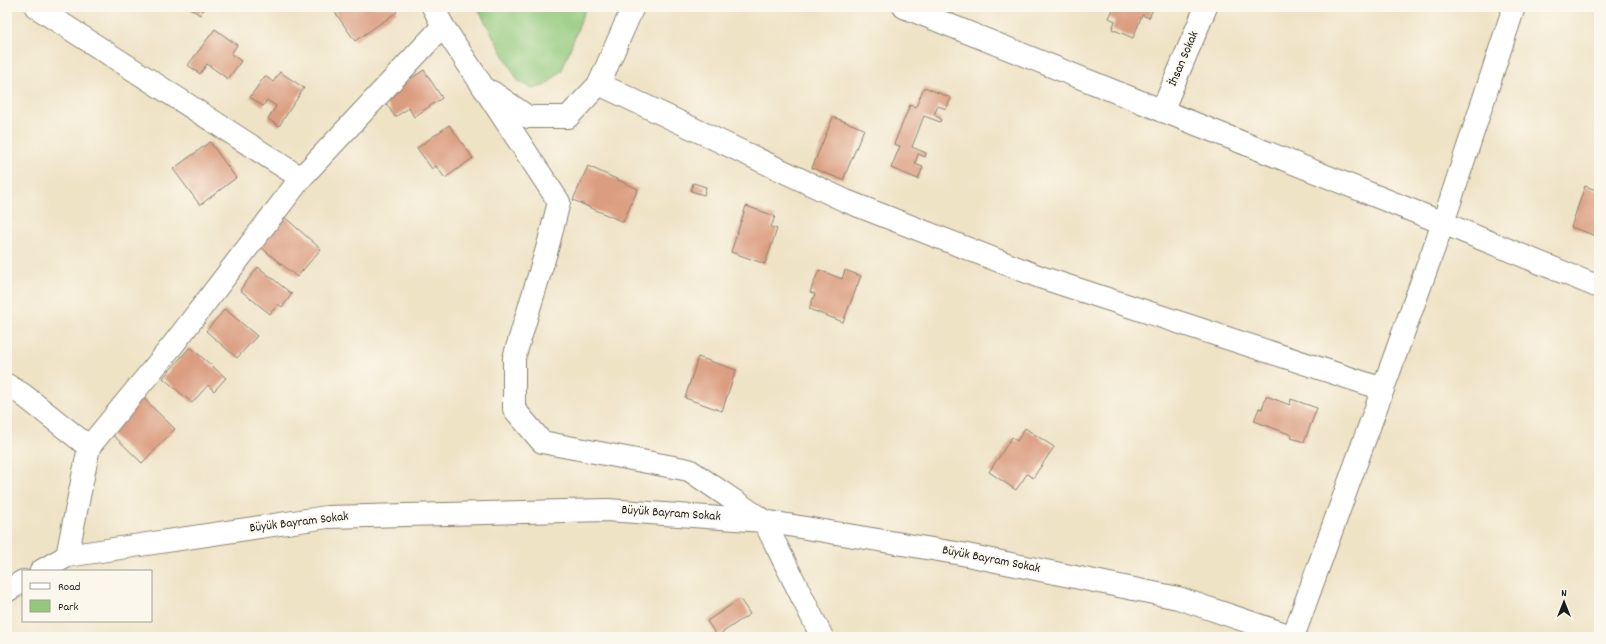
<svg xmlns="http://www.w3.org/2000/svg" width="1606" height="644" font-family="Dekko,sans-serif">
  <rect width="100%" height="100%" fill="#fbf7ec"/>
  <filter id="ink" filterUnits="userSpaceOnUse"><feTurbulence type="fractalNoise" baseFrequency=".025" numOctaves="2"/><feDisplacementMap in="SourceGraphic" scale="8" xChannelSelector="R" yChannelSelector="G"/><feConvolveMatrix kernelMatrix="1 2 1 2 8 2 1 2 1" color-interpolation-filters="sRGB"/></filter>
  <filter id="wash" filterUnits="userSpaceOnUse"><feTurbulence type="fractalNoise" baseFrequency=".012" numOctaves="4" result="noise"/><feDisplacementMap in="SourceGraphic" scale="16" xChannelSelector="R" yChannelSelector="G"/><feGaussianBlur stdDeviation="0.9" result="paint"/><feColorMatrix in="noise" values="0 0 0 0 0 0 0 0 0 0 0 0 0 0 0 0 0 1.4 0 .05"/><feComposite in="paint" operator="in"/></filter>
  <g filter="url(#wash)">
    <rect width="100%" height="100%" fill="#efe3c6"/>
    <polygon fill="#92c97c" stroke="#57724c" points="477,7 586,7 562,70 545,86 533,88 518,81"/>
    <g id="blocks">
      <g fill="#db9d80">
        <polygon points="188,7 205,7 200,15"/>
        <polygon points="334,7 394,7 397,12 355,41 332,8"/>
        <polygon points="720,7 733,7 731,11"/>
        <polygon points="1114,7 1154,7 1149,18 1142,15 1133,38 1112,29 1115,21 1109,18"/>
        <polygon points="215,29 237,45 231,54 241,61 228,79 207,64 200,74 188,65"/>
        <polygon points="424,70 442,98 414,117 409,108 395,117 382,97"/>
        <polygon points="280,72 304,88 279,126 268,119 276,106 267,100 263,106 250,97 265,76 273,82"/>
        <polygon points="924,87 951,98 946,109 938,106 934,115 941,119 940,122 924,116 912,147 926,153 925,157 918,154 915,164 923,167 918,179 891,168 900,146 894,144 910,105 916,107"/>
        <polygon points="833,117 864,129 843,180 812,168"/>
        <polygon points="449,125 473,158 445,178 436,166 432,169 417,148"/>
        <polygon points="210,142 236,178 200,205 173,169"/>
        <polygon points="588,166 638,189 623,222 573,200"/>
        <polygon points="693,183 706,187 704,195 691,191"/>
        <polygon points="1585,186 1599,191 1599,237 1571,227"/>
        <polygon points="746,206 775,216 771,227 777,229 765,264 731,252"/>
        <polygon points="282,215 321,249 297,277 257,244"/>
        <polygon points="258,267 292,294 282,307 278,304 270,314 240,290"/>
        <polygon points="819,270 842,279 845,270 861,276 843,322 809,309 815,294 810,292"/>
        <polygon points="225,309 257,336 237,358 206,331"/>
        <polygon points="190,347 226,378 214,391 208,385 192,403 163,378"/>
        <polygon points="698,357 736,370 722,411 685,398"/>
        <polygon points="1266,396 1290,405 1291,399 1317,408 1304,442 1291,438 1292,435 1254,421 1259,408 1262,409"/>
        <polygon points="142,397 175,429 142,463 109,431"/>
        <polygon points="1025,428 1054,447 1033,478 1027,474 1016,490 989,472 1012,437 1017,441"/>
        <polygon points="740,599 750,614 717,636 707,621"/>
      </g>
    </g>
  </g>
  <g filter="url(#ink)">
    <use href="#blocks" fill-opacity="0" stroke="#868071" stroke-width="1"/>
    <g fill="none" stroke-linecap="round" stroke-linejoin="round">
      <g stroke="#868071" stroke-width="24">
        <g id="minor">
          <polyline points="36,7 301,178"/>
          <polyline points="433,7 443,26 559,202 547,249 514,358 514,409 542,442 689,470 764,521 822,637"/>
          <polyline points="904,7 1443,223 1599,287"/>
          <polyline points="599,84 846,201 1040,277 1383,389"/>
          <polyline points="492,92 528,117 568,117 599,84 633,7"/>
          <polyline points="1162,111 1206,7"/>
          <polyline points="7,385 22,394 89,447"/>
          <polyline points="67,556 89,447 172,346 301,178 443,26"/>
          <polyline points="41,571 67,556 327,517 607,510 764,521 962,554 1178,598 1294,637"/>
          <polyline points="7,591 23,581"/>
          <polyline points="1293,637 1443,223 1514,7"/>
        </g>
      </g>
      <use href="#minor" stroke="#fff" stroke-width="22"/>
    </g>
  </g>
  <g text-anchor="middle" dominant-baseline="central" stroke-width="3.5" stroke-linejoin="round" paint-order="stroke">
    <g font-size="13" fill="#1c1c1c" stroke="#fbf7ec">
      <text transform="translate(1184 59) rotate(-67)">İhsan Sokak</text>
      <text transform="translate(671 514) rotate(4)">Büyük Bayram Sokak</text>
      <text transform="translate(299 523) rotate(-7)">Büyük Bayram Sokak</text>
      <text transform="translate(991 560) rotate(11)">Büyük Bayram Sokak</text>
    </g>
  </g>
  <rect width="1606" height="644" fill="none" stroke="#fbf7ec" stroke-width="24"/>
  <rect x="22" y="570" width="130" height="52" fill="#fbf7ec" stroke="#a29f99"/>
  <rect x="30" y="583" width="20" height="6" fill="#ffffff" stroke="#a29f99"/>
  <text x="58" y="590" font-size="12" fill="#1c1c1c">Road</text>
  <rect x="30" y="600" width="20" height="12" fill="#92c97c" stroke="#a29f99"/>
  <text x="58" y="610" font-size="12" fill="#1c1c1c">Park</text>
  <g transform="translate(1564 602)" stroke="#fbf7ec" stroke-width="3" paint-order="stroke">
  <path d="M0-3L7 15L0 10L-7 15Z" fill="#1c1c1c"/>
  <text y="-6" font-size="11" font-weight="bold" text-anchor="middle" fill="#1c1c1c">N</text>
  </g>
</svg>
